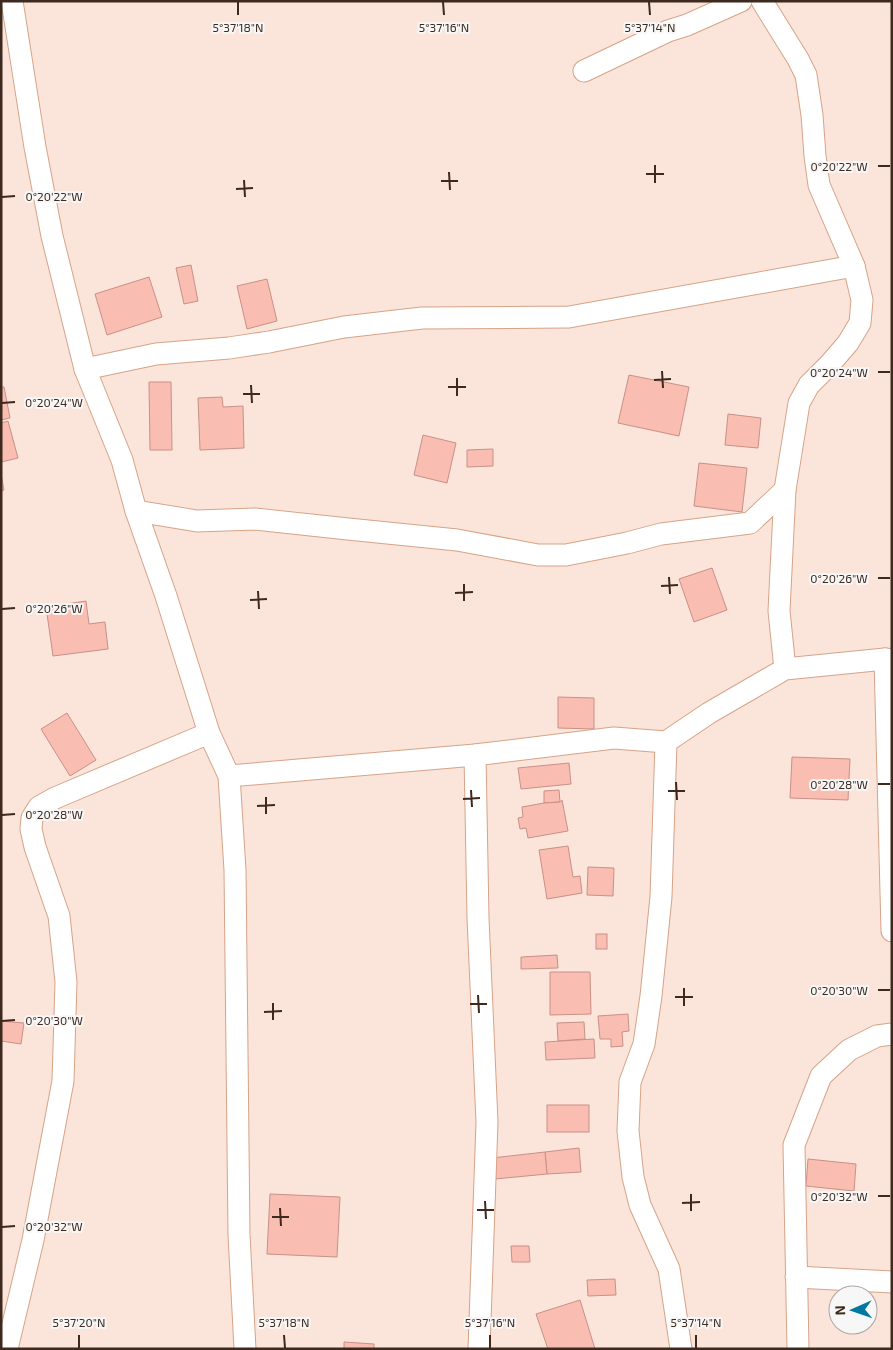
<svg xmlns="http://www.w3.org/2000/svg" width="893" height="1350" font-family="'Exo 2',sans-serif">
  <rect width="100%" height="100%" fill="#fbe5da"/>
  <g fill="#f9bdb2" stroke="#c99086">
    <polygon points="191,265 198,301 184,304 176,268"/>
    <polygon points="149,277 162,317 107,335 95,294"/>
    <polygon points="267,279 277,321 247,329 237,286"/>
    <polygon points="629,375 689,387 679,436 618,423"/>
    <polygon points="149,382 171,382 172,450 150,450"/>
    <polygon points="1,387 4,387 10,418 1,420"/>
    <polygon points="222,397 223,407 243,406 244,448 200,450 198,398"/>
    <polygon points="728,414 761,418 758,448 725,445"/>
    <polygon points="8,421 18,458 1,462 1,423"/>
    <polygon points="423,435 456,443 447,483 414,475"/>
    <polygon points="493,449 493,466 467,467 467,450"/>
    <polygon points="699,463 747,468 742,512 694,506"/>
    <polygon points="1,474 4,490 1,491"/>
    <polygon points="712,568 727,610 694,622 679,579"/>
    <polygon points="86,601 89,624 105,622 108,649 53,656 46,607"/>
    <polygon points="558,697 594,698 594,729 558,728"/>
    <polygon points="67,713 96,760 70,776 41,729"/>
    <polygon points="792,757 850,759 848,800 790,798"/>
    <polygon points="569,763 571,784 521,789 518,768"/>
    <polygon points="559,790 560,802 544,803 544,791"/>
    <polygon points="562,800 568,831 528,838 526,828 520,829 518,818 523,817 522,807 544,803 560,802"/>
    <polygon points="568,846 573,877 580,876 582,893 547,899 539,850"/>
    <polygon points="588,867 614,868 613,896 587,895"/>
    <rect x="596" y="934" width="11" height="15"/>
    <polygon points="557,955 558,968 521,969 521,957"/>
    <polygon points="550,972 590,972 591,1014 550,1015"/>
    <polygon points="628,1014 629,1031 622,1032 623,1046 611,1047 611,1039 600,1039 598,1016"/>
    <polygon points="1,1021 24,1023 21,1044 1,1041"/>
    <polygon points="584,1022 585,1039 558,1041 557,1023"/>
    <polygon points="594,1039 595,1058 546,1060 545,1042"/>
    <rect x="547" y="1105" width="42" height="27"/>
    <polygon points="579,1148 581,1172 547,1174 545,1152"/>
    <polygon points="545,1152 547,1174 495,1179 492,1158"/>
    <polygon points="808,1159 856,1164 854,1191 806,1186"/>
    <polygon points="270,1194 340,1197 337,1257 267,1254"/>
    <polygon points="511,1246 529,1246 530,1262 512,1262"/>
    <polygon points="615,1279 616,1295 588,1296 587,1280"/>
    <polygon points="580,1300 595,1349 548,1349 536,1314"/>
    <polygon points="344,1342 374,1344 374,1349 344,1349"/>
  </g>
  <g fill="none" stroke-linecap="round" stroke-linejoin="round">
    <g stroke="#d6a387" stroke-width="23">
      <g id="minor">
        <polyline points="12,1 35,147 52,236 85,369 122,460 136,511 166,596 209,733 229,776 235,870 239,1235 245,1349"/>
        <polyline points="762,1 798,59 806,75 812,115 815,156 819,185 854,266 862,300 860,323 848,343 829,365 809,385 799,403 785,490 779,611 785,669"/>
        <polyline points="584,71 668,31 687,25 741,1"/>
        <polyline points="85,369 156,354 229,348 269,342 344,327 422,318 569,317 854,266"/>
        <polyline points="136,511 197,521 255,519 348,529 457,540 538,555 566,555 627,543 661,534 750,523 785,490"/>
        <polyline points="885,659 892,931"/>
        <polyline points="666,742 661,897 651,996 644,1044 630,1082 628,1131 633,1177 640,1205 669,1269 681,1349"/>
        <polyline points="475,755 478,918 487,1122 479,1349"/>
        <polyline points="229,776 475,755 614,738 666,742 709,713 785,669 885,659 892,660"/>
        <polyline points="796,1277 892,1282"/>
        <polyline points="7,1349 33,1240 63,1081 66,982 59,916 35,847 31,829 32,818 39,807 55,798 209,733"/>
        <polyline points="798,1349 794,1145 821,1076 849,1050 877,1036 892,1034"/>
      </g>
    </g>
    <use href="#minor" stroke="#fff" stroke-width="21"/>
  </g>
  <path fill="none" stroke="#3d291e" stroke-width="2" d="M238 2V15M443 2 444 15M649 2 650 15M655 165V183M878 166H890M449 172 450 190M646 174H664M244 180 245 197M441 181H458M236 189 253 188M2 197 15 196M662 371 663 388M878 372H890M457 378V396M654 380 671 379M251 385 252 403M448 387H466M243 394H260M2 403 15 402M669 577 670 594M878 578H890M464 584V601M661 586 678 585M258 591 259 609M455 593 473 592M250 600 267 599M2 609 15 608M676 782 677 800M878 784H890M471 790 472 807M668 791H685M266 797V814M463 799 480 798M257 806 275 805M2 815 15 814M684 988V1006M878 990H890M478 995 479 1013M675 997H693M273 1003V1020M470 1004H487M264 1012 282 1011M2 1021 15 1020M691 1194V1211M878 1196H890M485 1201 486 1219M682 1203 700 1202M280 1208 281 1226M477 1210H494M272 1217H289M2 1227 15 1226M79 1335V1348M284 1335 285 1348M490 1335V1348M696 1335V1348"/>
  <g font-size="12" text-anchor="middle" fill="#3d291e" stroke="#f7f7f7" stroke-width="4" stroke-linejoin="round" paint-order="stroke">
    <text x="238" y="32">5°37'18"N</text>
    <text x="444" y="32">5°37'16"N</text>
    <text x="650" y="32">5°37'14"N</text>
    <text x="839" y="171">0°20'22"W</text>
    <text x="54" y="201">0°20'22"W</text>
    <text x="839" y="377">0°20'24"W</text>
    <text x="54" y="407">0°20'24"W</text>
    <text x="839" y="583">0°20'26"W</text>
    <text x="54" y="613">0°20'26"W</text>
    <text x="839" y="789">0°20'28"W</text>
    <text x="54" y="819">0°20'28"W</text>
    <text x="839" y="995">0°20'30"W</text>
    <text x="54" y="1025">0°20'30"W</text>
    <text x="839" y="1201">0°20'32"W</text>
    <text x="54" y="1231">0°20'32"W</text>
    <text x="79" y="1327">5°37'20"N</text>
    <text x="284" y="1327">5°37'18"N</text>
    <text x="490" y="1327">5°37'16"N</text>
    <text x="696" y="1327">5°37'14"N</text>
  </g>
  <rect width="893" height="1350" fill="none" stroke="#3d291e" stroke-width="5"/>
  <g transform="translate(853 1310) rotate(268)"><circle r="24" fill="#f7f7f7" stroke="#ada5a0"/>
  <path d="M0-4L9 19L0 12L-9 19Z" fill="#0078a1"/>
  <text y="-8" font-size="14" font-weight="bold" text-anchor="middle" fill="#3d291e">N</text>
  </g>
</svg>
